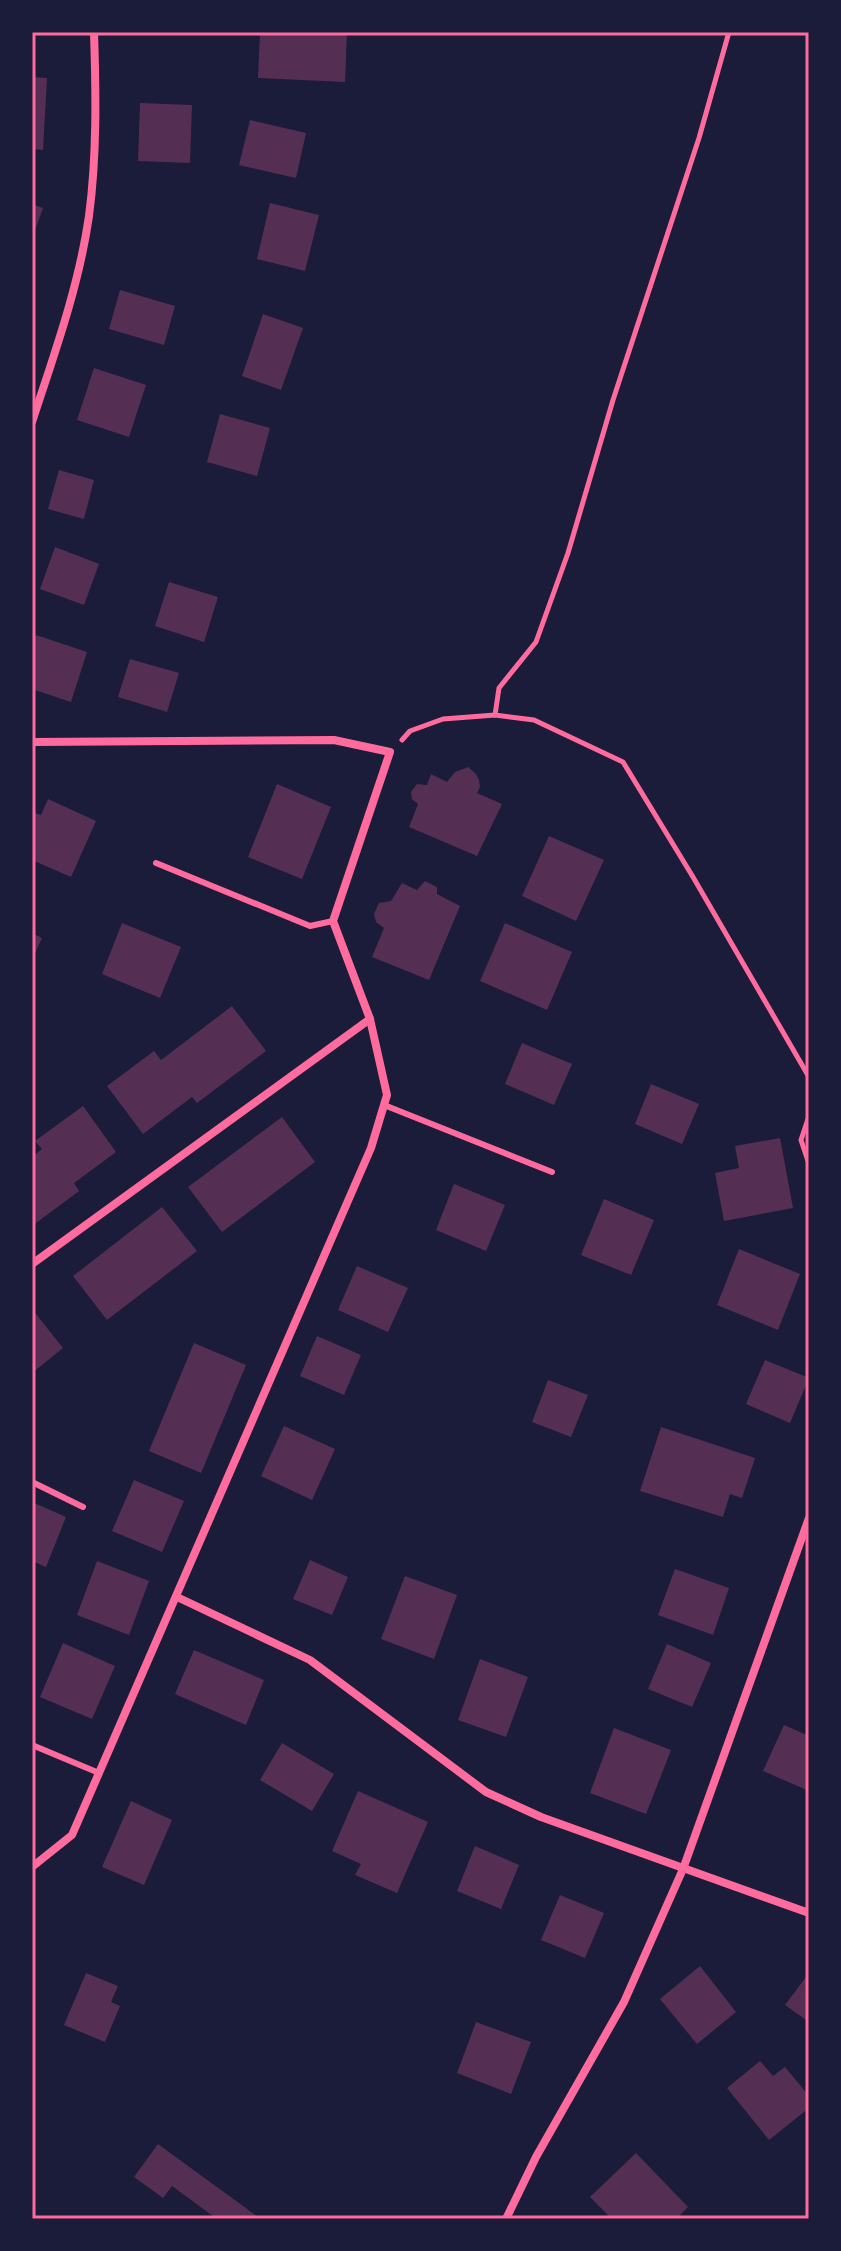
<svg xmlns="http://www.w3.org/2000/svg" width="841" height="2251" font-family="'Titillium Web',sans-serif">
  <rect width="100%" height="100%" fill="#1b1b3a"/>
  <g fill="#542f53">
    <polygon points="260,32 347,32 345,82 258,78"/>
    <polygon points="32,77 47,78 43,150 32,149"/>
    <polygon points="140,103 192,105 190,163 138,161"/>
    <polygon points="250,120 306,133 296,178 239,165"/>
    <polygon points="270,203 319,215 305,271 257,259"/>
    <polygon points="32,204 43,208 32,239"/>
    <polygon points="120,290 175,306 164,345 109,329"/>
    <polygon points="263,314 303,328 281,390 242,376"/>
    <polygon points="94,368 146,385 129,437 77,420"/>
    <polygon points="220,414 270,428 257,476 207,462"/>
    <polygon points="59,470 94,480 84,519 48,509"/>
    <polygon points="55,547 99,564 84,605 40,589"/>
    <polygon points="169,582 218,597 204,642 155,626"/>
    <polygon points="36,635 87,652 71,702 32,689 32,648"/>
    <polygon points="130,659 179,673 167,712 118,697"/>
    <polygon points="468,767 476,774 479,780 480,787 477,793 502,804 477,856 409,827 418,804 412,799 411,792 417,784 427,785 431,774 447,782 455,772"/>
    <polygon points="277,784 331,807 302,879 248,857"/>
    <polygon points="48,799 96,821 71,877 32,860 32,812 41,815"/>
    <polygon points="549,836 604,860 576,921 522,896"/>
    <polygon points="425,881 437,887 437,894 460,906 429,980 372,957 384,928 376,922 374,914 379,903 391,901 402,883 417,890"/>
    <polygon points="122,923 181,947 160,998 102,974"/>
    <polygon points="505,923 572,952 547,1010 480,981"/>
    <polygon points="32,933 42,938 32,960"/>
    <polygon points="232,1006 266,1051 197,1103 192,1097 143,1134 107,1086 154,1051 161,1060"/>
    <polygon points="522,1043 572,1064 554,1105 505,1084"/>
    <polygon points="651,1084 699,1104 682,1144 635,1124"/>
    <polygon points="83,1106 116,1152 74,1183 79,1191 32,1226 32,1157 42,1149 35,1141"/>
    <polygon points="282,1117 315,1162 222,1232 188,1187"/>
    <polygon points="780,1138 793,1208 724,1221 715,1173 739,1168 735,1146"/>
    <polygon points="454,1184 505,1205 486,1251 436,1230"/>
    <polygon points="604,1199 654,1220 631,1275 581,1255"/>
    <polygon points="162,1207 197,1251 107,1320 73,1276"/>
    <polygon points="739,1249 800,1274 778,1330 717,1305"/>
    <polygon points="357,1266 408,1288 388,1332 338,1310"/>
    <polygon points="32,1309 63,1348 32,1373"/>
    <polygon points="317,1336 361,1355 344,1395 300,1376"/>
    <polygon points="194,1343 246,1365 201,1473 149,1451"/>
    <polygon points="765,1360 809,1378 790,1423 746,1404"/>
    <polygon points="548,1380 588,1395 571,1437 532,1422"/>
    <polygon points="284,1426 335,1449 312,1500 261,1476"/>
    <polygon points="661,1427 755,1458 742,1498 730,1494 723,1517 640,1491"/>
    <polygon points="134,1480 184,1501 162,1552 112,1531"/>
    <polygon points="32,1502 66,1517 46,1567 32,1561"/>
    <polygon points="310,1560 348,1577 332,1615 293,1599"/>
    <polygon points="97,1561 149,1581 129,1635 77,1615"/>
    <polygon points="675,1569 729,1588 713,1635 658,1615"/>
    <polygon points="405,1576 457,1595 434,1659 381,1639"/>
    <polygon points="63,1643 115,1666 92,1719 40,1697"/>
    <polygon points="667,1644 711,1663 692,1707 648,1689"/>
    <polygon points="194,1650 264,1680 246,1725 175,1694"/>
    <polygon points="480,1659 528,1677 506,1737 458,1720"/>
    <polygon points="784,1725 809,1736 809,1791 763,1771"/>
    <polygon points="614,1728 671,1750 646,1814 590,1793"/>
    <polygon points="282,1743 334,1774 312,1811 260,1780"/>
    <polygon points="358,1791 428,1822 397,1893 355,1875 361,1864 332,1851"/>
    <polygon points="131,1801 172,1820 144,1885 102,1867"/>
    <polygon points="475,1846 519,1865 501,1909 457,1891"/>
    <polygon points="560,1895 604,1913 585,1958 541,1940"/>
    <polygon points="700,1966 736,2012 697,2044 660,1999"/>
    <polygon points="86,1973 118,1986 111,2002 120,2006 105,2042 64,2025"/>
    <polygon points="809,1973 809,2022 785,2005"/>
    <polygon points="476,2022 531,2042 511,2094 457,2073"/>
    <polygon points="760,2061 773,2076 785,2067 809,2096 809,2108 769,2140 727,2088"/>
    <polygon points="158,2144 258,2217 256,2219 217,2219 172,2186 163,2198 134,2177"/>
    <polygon points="636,2153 688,2207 676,2219 612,2219 590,2197"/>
  </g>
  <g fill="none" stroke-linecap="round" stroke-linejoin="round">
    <g stroke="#ff6b9d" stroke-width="5">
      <polyline points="495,715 499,688 536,642 568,553 613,400 699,138 729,32"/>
      <polyline points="402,740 410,731 443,719 495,715 534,720 623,762 693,877 809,1077"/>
      <polyline points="809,1116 801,1140 809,1164"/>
    </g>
    <g stroke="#ff6b9d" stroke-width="6">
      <polyline points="156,863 310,926 333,921"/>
      <polyline points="384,1105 552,1172"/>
      <polyline points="32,1482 83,1507"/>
      <polyline points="32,1745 99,1773"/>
    </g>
    <g stroke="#ff6b9d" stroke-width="8">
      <path d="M32 422C54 355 79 286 89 216 97 155 96 93 94 32"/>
      <polyline points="32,742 334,740 390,752 333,921 370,1019 387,1095 371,1148 72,1835 32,1867"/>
      <polyline points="32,1264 370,1019"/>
      <polyline points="177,1597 310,1660 486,1792 541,1817 809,1913"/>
      <polyline points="506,2219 536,2157 624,2002 683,1869 809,1518"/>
    </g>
  </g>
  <rect width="841" height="2251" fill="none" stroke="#1b1b3a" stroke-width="68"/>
  <rect x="34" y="34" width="773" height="2183" fill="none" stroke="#ff6b9d" stroke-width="3"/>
</svg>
